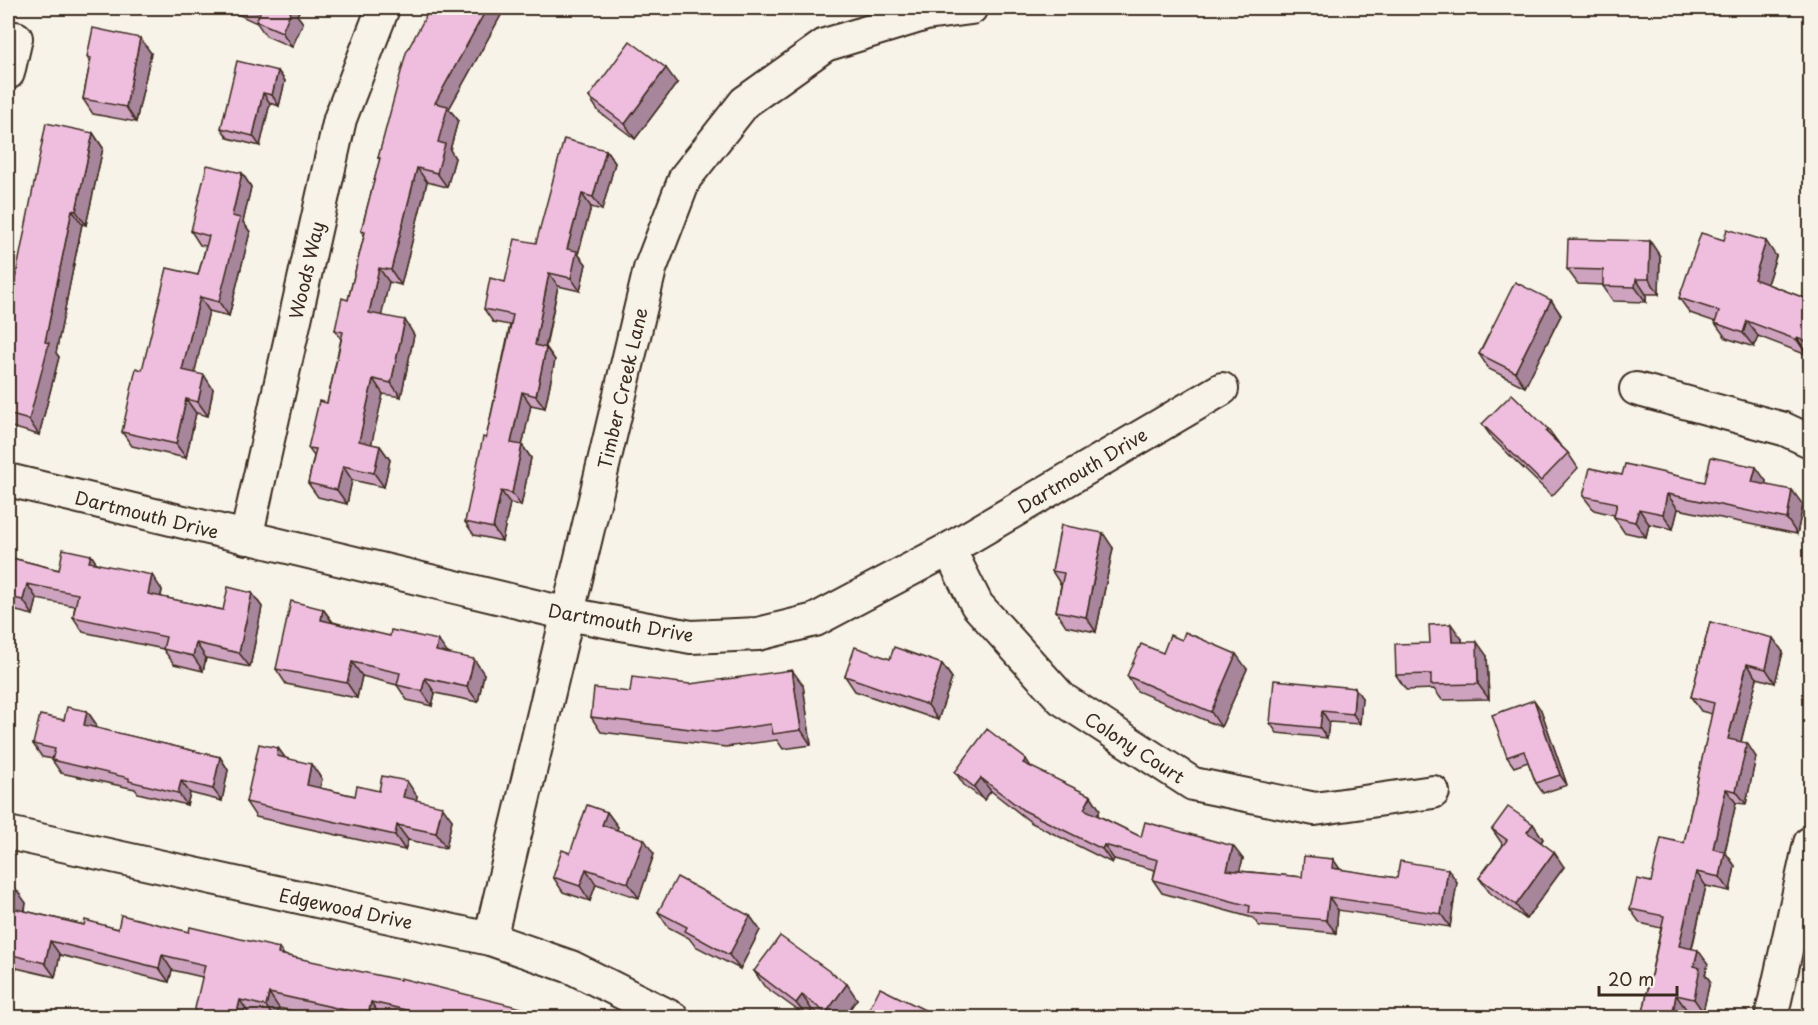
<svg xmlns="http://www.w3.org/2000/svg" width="1818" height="1025" font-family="'Playpen Sans',sans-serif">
  <rect width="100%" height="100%" fill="#f7f3e8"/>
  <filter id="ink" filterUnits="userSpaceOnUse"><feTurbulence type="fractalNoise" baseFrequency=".0167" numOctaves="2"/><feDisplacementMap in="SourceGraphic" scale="12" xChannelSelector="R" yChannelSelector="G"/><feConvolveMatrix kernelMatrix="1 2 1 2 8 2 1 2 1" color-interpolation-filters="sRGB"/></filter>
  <g filter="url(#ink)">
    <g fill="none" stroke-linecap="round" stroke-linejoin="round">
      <g stroke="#3b2a1e" stroke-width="36">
        <g id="minor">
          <polyline points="8,73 16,38"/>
          <polyline points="1636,389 1784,429 1810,441"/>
          <polyline points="8,480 568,614 691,637 758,634 815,620 949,549 1222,389"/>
          <polyline points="246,538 340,119 383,8"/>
          <polyline points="949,549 977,605 1062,699 1193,784 1315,809 1433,792"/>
          <polyline points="8,833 490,939 571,967 673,1018"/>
          <polyline points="490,939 650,269 685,178 745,102 825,45 926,14 971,8"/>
          <polyline points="1771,1018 1810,843"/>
        </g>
      </g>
      <use href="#minor" stroke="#f7f3e8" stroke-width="32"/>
    </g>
    <g fill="#cea3bf" stroke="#3b2a1e" stroke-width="1.5">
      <polygon points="232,8 301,8 297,15 303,23 292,47 266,36 257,23 237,14"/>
      <polygon points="428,8 505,8 449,109 458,120 450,150 455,158 447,187 427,182 401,285 389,282 381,315 414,335 401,397 383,394 371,444 380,446 390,460 384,487 352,480 347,504 318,497 308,483 314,456 308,448 327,403 341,339 335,330 348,300 364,236 361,231 380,159 378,158 428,13 426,11"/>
      <polygon points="151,53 136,122 93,114 83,99 90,63 87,57"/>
      <polygon points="278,71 285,81 279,106 270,103 260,146 228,138 221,128"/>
      <polygon points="677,83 635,139 599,112 589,97"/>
      <polygon points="93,133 103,148 86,225 82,224 56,353 59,357 39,435 8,426 8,330 12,314 9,310"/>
      <polygon points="606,150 615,163 602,210 591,207 578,254 586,264 580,291 558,286 546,347 555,360 545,408 531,405 522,445 531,458 521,506 510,503 502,541 474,535 465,522 486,438 510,325 493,322 484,309 536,243"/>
      <polygon points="242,173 251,187 243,222 250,232 229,316 209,311 194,373 213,389 208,416 196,413 186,458 132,446 122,432 142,370 198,275 206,246 200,245 191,231"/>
      <polygon points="1660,256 1659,294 1646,294 1646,302 1613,301 1603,286 1603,285 1578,284 1567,269"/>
      <polygon points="1776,256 1767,284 1810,300 1810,354 1808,353 1807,355 1758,336 1754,347 1726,338 1715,323 1716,322 1690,313 1679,298"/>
      <polygon points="1551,300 1561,315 1525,387 1489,369 1479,354"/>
      <polygon points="1482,424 1548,429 1559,444 1568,453 1578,468 1552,496 1493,439"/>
      <polygon points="1622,475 1705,482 1766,481 1765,485 1803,505 1797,534 1678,509 1673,529 1649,524 1646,537 1624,532 1614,517 1614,515 1594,510 1583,496"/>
      <polygon points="1113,548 1096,632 1066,626 1056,611 1061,585 1052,571"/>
      <polygon points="91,555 97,564 162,590 161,597 223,610 252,593 262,607 250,667 206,658 203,671 174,664 163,649 83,632 73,617 75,606 37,599 33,615 8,609 8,557 59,570"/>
      <polygon points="323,609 333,622 448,653 484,674 478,702 435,693 432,706 407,700 397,685 362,676 357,698 286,684 276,669"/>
      <polygon points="1710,622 1783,652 1775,683 1757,678 1741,742 1756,757 1746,804 1736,803 1725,852 1735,866 1730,891 1706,886 1692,949 1708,964 1705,974 1710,981 1703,1012 1686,1009 1684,1017 1642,1017 1661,928 1640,923 1630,909 1651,882 1684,843 1712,714 1701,711 1691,697"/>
      <polygon points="1462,639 1462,642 1487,656 1489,699 1442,700 1434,689 1406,690 1396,675"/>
      <polygon points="1182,640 1247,669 1221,727 1137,691 1127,676"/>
      <polygon points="890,659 942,664 952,678 938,720 855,691 845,676"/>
      <polygon points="690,684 803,685 811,745 783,749 777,740 726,747 601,732 591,717 630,692"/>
      <polygon points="1362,698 1360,724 1329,722 1327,738 1277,733 1270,723"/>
      <polygon points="1541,710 1567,785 1543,793 1536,783 1528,762 1514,767 1507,757"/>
      <polygon points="87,711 96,724 95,728 220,757 228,770 222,801 190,793 187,805 138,793 135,789 61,773 52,760 53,759 42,757 33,744 64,720"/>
      <polygon points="278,748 285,758 322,779 320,788 355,796 379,791 417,796 416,800 452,820 446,848 408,840 405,850 256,817 246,802"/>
      <polygon points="1032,768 1091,796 1100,810 1097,815 1141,837 1243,859 1239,871 1302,877 1333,859 1340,870 1397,878 1448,869 1457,882 1450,927 1338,910 1336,933 1259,926 1253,918 1162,893 1153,880 1155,870 1114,859 1112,863 1032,823 991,791 984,800 964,785 955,772"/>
      <polygon points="607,812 618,827 616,830 654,854 639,898 596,884 590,901 563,892 553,877 570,853"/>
      <polygon points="1533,824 1543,839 1541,843 1564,867 1526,919 1490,893 1479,878 1503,845 1492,829"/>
      <polygon points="8,887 26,903 25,911 84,925 118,929 189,932 279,948 284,955 547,1017 325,1017 279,1008 276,1017 261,1017 250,1015 202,977 172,970 169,982 60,955 55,977 16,968 12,985 8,984"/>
      <polygon points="658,912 750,916 760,930 740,969 695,946 689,938 668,927"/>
      <polygon points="754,971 857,999 844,1017 822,1017 812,1010 807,1017 764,986"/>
    </g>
    <g fill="#a7859b" stroke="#3b2a1e" stroke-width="1.5">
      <polygon points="287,8 301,8 297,15 303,23 292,47 282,32"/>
      <polygon points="487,8 505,8 449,109 458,120 450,150 455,158 447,187 437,173 438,142 435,103"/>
      <polygon points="140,38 151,53 136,122 126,107"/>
      <polygon points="666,68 677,83 635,139 625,124"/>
      <polygon points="278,71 285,81 279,106 272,95"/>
      <polygon points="263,93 270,103 260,146 253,136"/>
      <polygon points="93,133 103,148 86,225 76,211"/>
      <polygon points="606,150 615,163 602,210 593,197"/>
      <polygon points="417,168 427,182 401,285 391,270"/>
      <polygon points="242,173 251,187 243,222 250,232 229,316 219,302 232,216"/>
      <polygon points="582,194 591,207 578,254 586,264 580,291 571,278 567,249"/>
      <polygon points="72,210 82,224 56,353 59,357 39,435 29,420"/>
      <polygon points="1650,241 1660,256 1659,294 1649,279"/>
      <polygon points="1766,241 1776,256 1764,293 1754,279"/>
      <polygon points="379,268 389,282 379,327 369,313"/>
      <polygon points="549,273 558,286 543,358 535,345"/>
      <polygon points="1636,279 1646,294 1646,302 1635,287"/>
      <polygon points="200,297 209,311 192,384 182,370"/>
      <polygon points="1551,300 1561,315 1525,387 1515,372"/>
      <polygon points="405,320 414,335 401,397 391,383"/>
      <polygon points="1747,321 1758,336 1754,347 1743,333"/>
      <polygon points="1797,338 1808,353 1807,355 1797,340"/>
      <polygon points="546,348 555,360 545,408 536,396"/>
      <polygon points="204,375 213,389 208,416 198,402"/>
      <polygon points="373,379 383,394 369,455 359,441"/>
      <polygon points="522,392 531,405 520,456 511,443"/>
      <polygon points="186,399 196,413 186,458 176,444"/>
      <polygon points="1548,429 1559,444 1546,432"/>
      <polygon points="522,445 531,458 521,506 512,493"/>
      <polygon points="380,446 390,460 384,487 374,473"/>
      <polygon points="343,466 352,480 347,504 337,490"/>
      <polygon points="1756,467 1766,481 1763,497 1752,482"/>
      <polygon points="1792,490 1803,505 1797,534 1787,519"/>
      <polygon points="501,491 510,503 502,541 493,528"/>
      <polygon points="1667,494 1678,509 1673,529 1663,514"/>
      <polygon points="1639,509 1649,524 1646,537 1635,522"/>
      <polygon points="1103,533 1113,548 1096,632 1086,617"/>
      <polygon points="91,555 101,570 89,562"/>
      <polygon points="152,575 162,590 158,609 148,594"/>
      <polygon points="27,584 37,599 33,615 23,600"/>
      <polygon points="252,593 262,607 250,667 239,653"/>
      <polygon points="323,609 333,623 321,620"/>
      <polygon points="1451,624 1462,639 1462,657 1452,642"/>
      <polygon points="1773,638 1783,652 1775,683 1766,669"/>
      <polygon points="438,640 449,655 436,651"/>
      <polygon points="1477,642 1487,656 1489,699 1478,684"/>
      <polygon points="196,643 206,658 203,671 193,656"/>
      <polygon points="1236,654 1247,669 1221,727 1211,712"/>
      <polygon points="474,659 484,674 478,702 467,687"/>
      <polygon points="352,662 362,676 357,698 347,683"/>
      <polygon points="942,664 952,678 938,720 928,705"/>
      <polygon points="1747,664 1757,678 1738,753 1728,739"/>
      <polygon points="792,670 803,685 811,745 801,730"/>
      <polygon points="425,678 435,693 432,706 422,691"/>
      <polygon points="1355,688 1362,698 1360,724 1353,714"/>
      <polygon points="1534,700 1541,710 1567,785 1560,775"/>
      <polygon points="87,711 96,724 93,738 84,725"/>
      <polygon points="1322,711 1329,722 1327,738 1320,728"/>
      <polygon points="1747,743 1756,757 1746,804 1736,791"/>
      <polygon points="278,748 289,763 277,756"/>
      <polygon points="220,757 228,770 222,801 213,789"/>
      <polygon points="1026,759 1035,773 1023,763"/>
      <polygon points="311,764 322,779 317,800 307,785"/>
      <polygon points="981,778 991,791 984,800 974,787"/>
      <polygon points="181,781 190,793 187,805 178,793"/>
      <polygon points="407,781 417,796 414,812 403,797"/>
      <polygon points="1726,789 1736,803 1722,863 1713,849"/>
      <polygon points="1091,796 1100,810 1094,822 1084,809"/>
      <polygon points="442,806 452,820 446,848 436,833"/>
      <polygon points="607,812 618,827 613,840 602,825"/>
      <polygon points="1533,824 1543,839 1537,847 1527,832"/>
      <polygon points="397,825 408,840 405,850 395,835"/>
      <polygon points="644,839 654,854 639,898 628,883"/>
      <polygon points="1104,845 1114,859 1112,863 1102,849"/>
      <polygon points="1233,846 1243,859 1236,883 1227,870"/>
      <polygon points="1554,852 1564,867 1526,919 1516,905"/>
      <polygon points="1725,852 1735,866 1730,891 1720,877"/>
      <polygon points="1333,859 1342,872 1332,868"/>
      <polygon points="586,869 596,884 590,901 580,886"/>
      <polygon points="1448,869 1457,882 1450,927 1441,914"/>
      <polygon points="1696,872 1706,886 1689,960 1679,946"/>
      <polygon points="16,889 26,903 22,922 12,908"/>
      <polygon points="1329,897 1338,910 1336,933 1326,920"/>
      <polygon points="750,916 760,930 740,969 729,955"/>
      <polygon points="50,941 60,955 55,977 45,963"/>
      <polygon points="279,948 289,962 278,954"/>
      <polygon points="1698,950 1708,964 1705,974 1710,981 1703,1012 1694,999 1694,966"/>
      <polygon points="8,955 16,968 12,985 8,979"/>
      <polygon points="162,955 172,970 169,982 159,968"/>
      <polygon points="847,984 857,999 844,1017 829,1017 826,1013"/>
      <polygon points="269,993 279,1008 276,1017 273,1017 266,1006"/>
      <polygon points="802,995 812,1010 807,1017 796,1003"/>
      <polygon points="1676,995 1686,1009 1684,1017 1672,1017"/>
      <polygon points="240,1000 250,1015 249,1017 236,1017"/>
      <polygon points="371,1002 381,1017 370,1017 368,1015"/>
    </g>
    <g fill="#efbede" stroke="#3b2a1e" stroke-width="1.5">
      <polygon points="246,8 292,8 282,32 256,21 260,13"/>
      <polygon points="428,8 487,8 435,103 448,106 438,142 445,144 437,173 417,168 391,270 379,268 369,313 405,320 391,383 373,379 359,441 380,446 374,473 343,466 337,490 308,483 316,449 308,448 319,401 327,403 343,332 335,330 342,298 348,300 365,232 361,231 380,158 378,158 406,53 428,12 426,11"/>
      <polygon points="93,28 140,38 126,107 83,99 91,58 87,57"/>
      <polygon points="630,41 666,68 625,124 589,97"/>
      <polygon points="237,61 278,71 272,95 263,93 253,136 221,128"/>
      <polygon points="46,123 93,133 76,211 72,210 45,342 49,343 29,420 8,414 8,330 13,310 9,310"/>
      <polygon points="564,139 606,150 593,197 582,194 567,249 577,251 571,278 549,273 535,345 546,348 536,396 522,392 511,443 522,445 512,493 501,491 493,528 465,522 483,437 486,438 513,315 484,309 490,278 505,282 515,239 536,243"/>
      <polygon points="207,165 242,173 232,216 240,218 219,302 200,297 182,370 204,375 198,402 186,399 176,444 122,432 136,368 142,370 167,268 198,275 209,236 191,231"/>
      <polygon points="1727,229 1766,241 1754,279 1810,300 1810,343 1797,338 1797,340 1747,321 1743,333 1715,323 1719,311 1679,298 1701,233 1724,240"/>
      <polygon points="1568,239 1650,241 1649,279 1636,279 1635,287 1603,286 1603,270 1567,269"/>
      <polygon points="1515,282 1551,300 1515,372 1479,354"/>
      <polygon points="1512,394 1548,429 1546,432 1568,453 1541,481 1482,424"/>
      <polygon points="1711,457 1756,467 1752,482 1792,490 1787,519 1667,494 1663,514 1639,509 1635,522 1614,517 1617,503 1583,496 1590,468 1622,475 1625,464 1705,482"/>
      <polygon points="1061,525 1103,533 1086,617 1056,611 1064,573 1052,571"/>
      <polygon points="63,549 91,555 89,562 152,575 148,594 223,610 228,587 252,593 239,653 196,643 193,656 163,649 166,637 73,617 78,594 27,584 23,600 8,597 8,557 59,570"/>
      <polygon points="291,601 323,609 321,620 390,636 391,630 438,640 436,651 474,659 467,687 425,678 422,691 397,685 400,673 352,662 347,683 276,669"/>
      <polygon points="1710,622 1773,638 1766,669 1747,664 1728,739 1747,743 1736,791 1726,789 1713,849 1725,852 1720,877 1696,872 1679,946 1698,950 1694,966 1700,968 1694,999 1676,995 1672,1017 1642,1017 1664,916 1630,909 1637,879 1651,882 1661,838 1684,843 1714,703 1691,697"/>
      <polygon points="1451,624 1452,642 1477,642 1478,684 1431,685 1431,674 1396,675 1395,644 1430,643 1429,625"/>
      <polygon points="1185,632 1236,654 1211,712 1127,676 1141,644 1163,653 1170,635 1182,640"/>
      <polygon points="855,647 890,659 894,647 942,664 928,705 845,676"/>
      <polygon points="792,670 801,730 773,734 771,724 715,732 591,717 594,688 630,692 632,677 690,684"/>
      <polygon points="1274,680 1355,688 1353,714 1322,711 1320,728 1270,723"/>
      <polygon points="1534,700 1560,775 1536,783 1524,751 1507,757 1492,715"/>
      <polygon points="67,707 87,711 84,725 220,757 213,789 181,781 178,793 129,781 129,778 52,760 55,749 33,744 40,715 64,720"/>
      <polygon points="987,729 1026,759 1023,763 1091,796 1084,809 1141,837 1145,822 1233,846 1227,870 1302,877 1304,856 1333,859 1332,868 1397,878 1400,861 1448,869 1441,914 1329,897 1326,920 1249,913 1250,906 1153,880 1158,860 1104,845 1102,849 1023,810 981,778 974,787 955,772"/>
      <polygon points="259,744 278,748 277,756 311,764 307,785 355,796 357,786 379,791 382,776 407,781 403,797 442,806 436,833 397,825 395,835 246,802"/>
      <polygon points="587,805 607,812 602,825 644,839 628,883 586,869 580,886 553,877 562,850 570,853"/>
      <polygon points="1508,807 1533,824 1527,832 1554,852 1516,905 1479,878 1507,840 1492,829"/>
      <polygon points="677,877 750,916 729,955 685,931 687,927 658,912"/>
      <polygon points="8,887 16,889 12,908 84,925 85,920 118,929 121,915 189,932 190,927 279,948 278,954 400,980 400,978 529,1010 547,1017 414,1017 415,1012 371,1002 368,1015 269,993 266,1006 240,1000 236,1017 193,1017 205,965 162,955 159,968 50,941 45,963 8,954"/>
      <polygon points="780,936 847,984 826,1013 802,995 796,1003 754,971"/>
      <polygon points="880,988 939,1017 865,1017"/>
    </g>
  </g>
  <g text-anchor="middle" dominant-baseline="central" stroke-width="4.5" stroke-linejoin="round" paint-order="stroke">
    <g font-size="18" fill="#3b2a1e" stroke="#f7f3e8">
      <text transform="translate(306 270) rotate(-77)">Woods Way</text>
      <text transform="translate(622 388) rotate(-77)">Timber Creek Lane</text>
      <text transform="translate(1082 470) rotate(-31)">Dartmouth Drive</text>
      <text transform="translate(147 514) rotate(14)">Dartmouth Drive</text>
      <text transform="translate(621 622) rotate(10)">Dartmouth Drive</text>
      <text transform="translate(1135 747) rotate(33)">Colony Court</text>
      <text transform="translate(346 908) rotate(12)">Edgewood Drive</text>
    </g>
  </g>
  <rect width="1818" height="1025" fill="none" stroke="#f7f3e8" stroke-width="30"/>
  <rect x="15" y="15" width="1788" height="995" fill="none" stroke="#3b2a1e" stroke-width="2" filter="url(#ink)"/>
  <path d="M1599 986v9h78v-9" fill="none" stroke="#3b2a1e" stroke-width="3"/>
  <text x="1608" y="986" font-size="18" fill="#3b2a1e" stroke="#f7f3e8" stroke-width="4.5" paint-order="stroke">20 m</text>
</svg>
